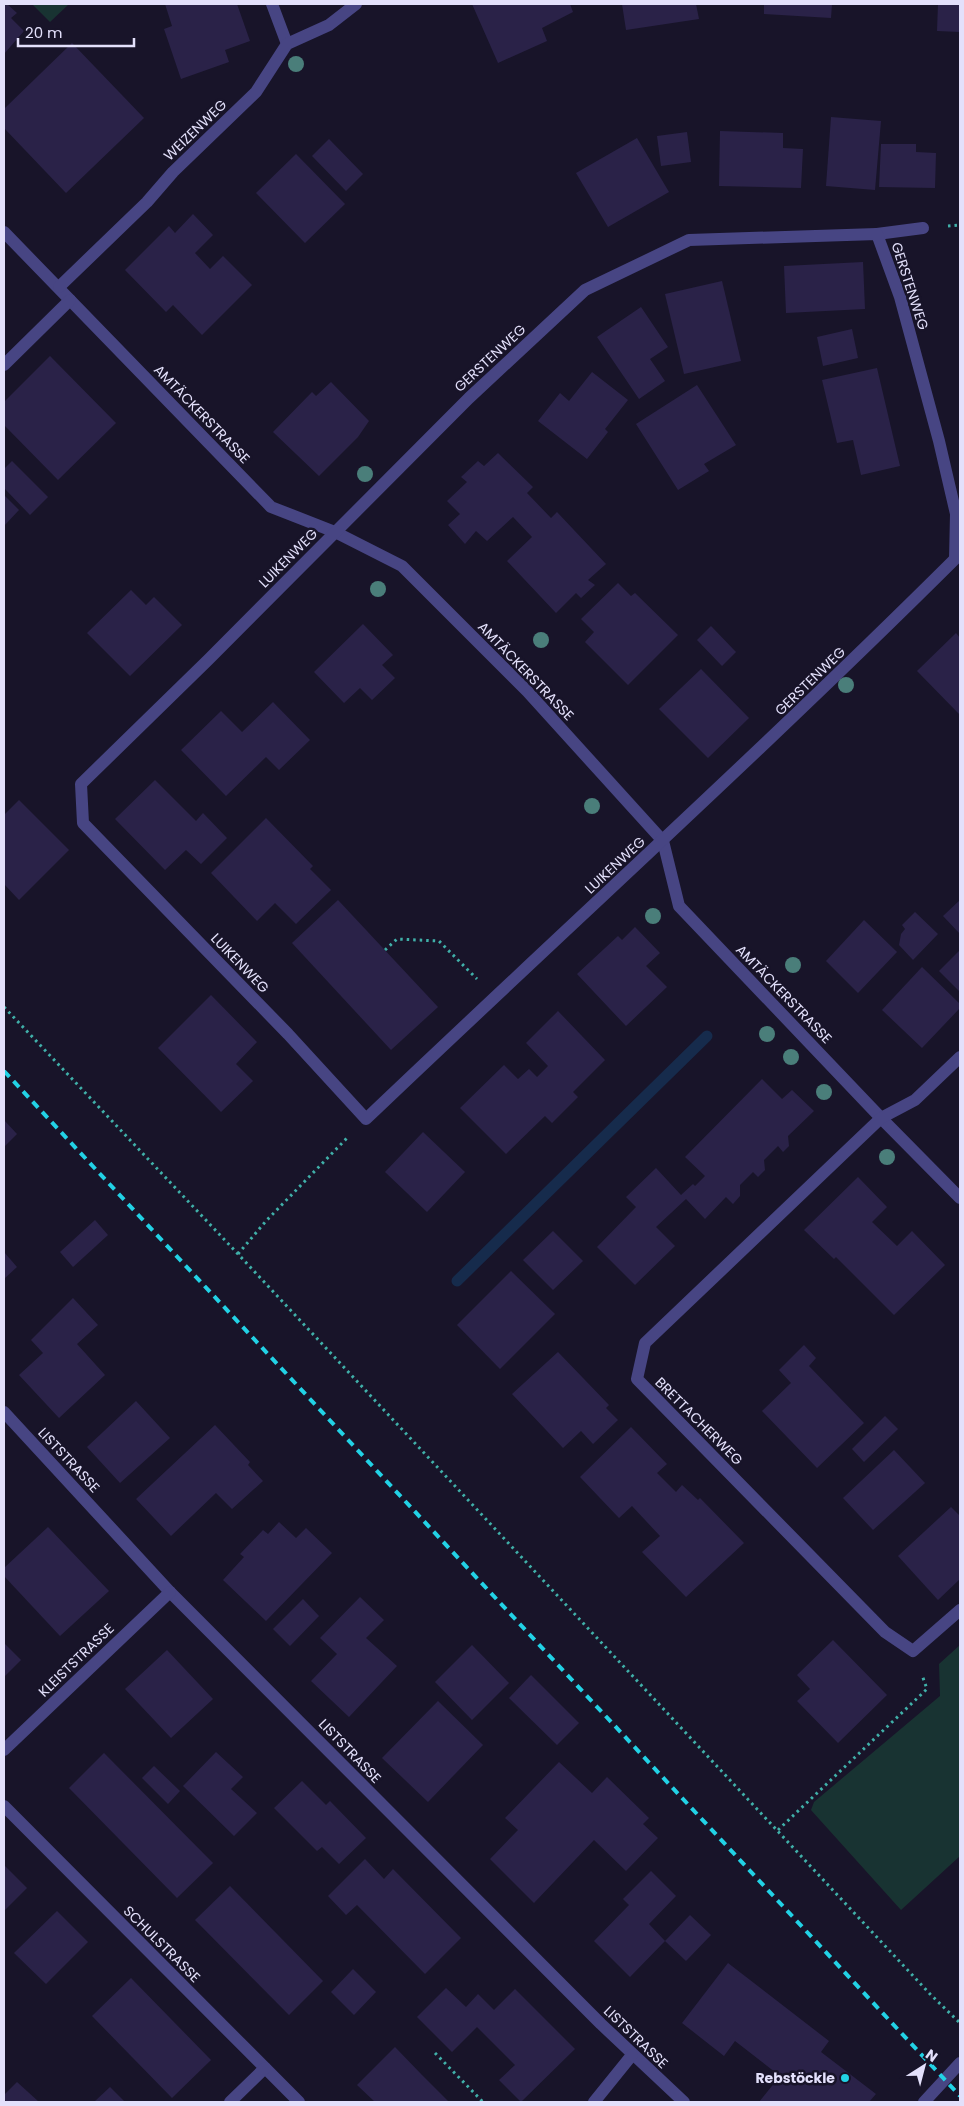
<svg xmlns="http://www.w3.org/2000/svg" width="964" height="2106" font-family="Poppins,sans-serif">
  <rect width="100%" height="100%" fill="#181429"/>
  <g fill="#183332">
    <polygon points="32,4 69,4 50,22"/>
    <polygon points="960,1645 960,1856 901,1910 811,1810 814,1802 940,1696 939,1664"/>
  </g>
  <g fill="none" stroke-linecap="round" stroke-linejoin="round">
    <polyline stroke="#162b4c" stroke-width="11" points="457,1281 707,1036"/>
  </g>
  <g fill="#2a2248">
    <polygon points="4,4 7,4 17,13 11,18 24,31 4,54"/>
    <polygon points="165,4 237,4 250,41 225,50 229,62 181,79 164,29 172,26"/>
    <polygon points="472,4 570,4 573,12 542,28 547,41 498,63"/>
    <polygon points="622,4 696,4 699,19 626,30"/>
    <polygon points="764,4 832,4 831,18 764,14"/>
    <polygon points="938,4 960,4 960,32 937,31"/>
    <polygon points="72,43 144,118 66,193 4,128 4,109"/>
    <polygon points="831,117 881,121 875,190 826,186"/>
    <polygon points="720,131 783,133 783,148 803,149 801,188 719,186"/>
    <polygon points="687,132 691,162 661,166 657,136"/>
    <polygon points="637,138 669,192 608,227 576,173"/>
    <polygon points="329,139 363,174 346,191 312,156"/>
    <polygon points="881,144 916,144 916,152 936,153 935,188 879,187"/>
    <polygon points="296,154 345,204 305,243 256,193"/>
    <polygon points="193,214 213,235 195,253 210,269 223,256 252,285 202,335 173,305 166,312 125,270 169,226 175,233"/>
    <polygon points="863,262 865,309 786,313 784,266"/>
    <polygon points="722,281 741,361 684,374 665,294"/>
    <polygon points="641,307 668,347 650,359 665,381 639,399 597,337"/>
    <polygon points="852,329 858,358 823,366 817,337"/>
    <polygon points="50,356 116,423 58,480 4,425 4,402"/>
    <polygon points="877,368 900,466 861,475 853,440 837,443 822,380"/>
    <polygon points="592,372 628,400 605,429 608,432 587,459 538,421 560,393 569,401"/>
    <polygon points="331,382 369,421 358,437 319,476 273,432 312,392 316,396"/>
    <polygon points="697,385 736,445 704,464 709,471 678,490 636,424"/>
    <polygon points="498,453 533,487 527,493 551,518 557,512 606,564 588,580 595,585 581,598 576,593 556,613 507,561 532,537 513,517 487,541 476,531 465,544 448,525 460,514 447,501 467,482 461,477 478,461 484,466"/>
    <polygon points="12,461 48,497 30,515 4,488 4,469"/>
    <polygon points="4,495 19,510 4,526"/>
    <polygon points="618,583 631,596 635,593 678,635 628,685 585,642 594,632 581,619"/>
    <polygon points="131,590 146,605 154,597 182,625 130,676 87,633"/>
    <polygon points="363,624 393,655 382,665 395,678 372,700 360,688 344,703 314,672"/>
    <polygon points="711,626 736,652 722,666 697,640"/>
    <polygon points="956,633 960,638 960,715 917,671"/>
    <polygon points="701,669 749,718 708,758 659,709"/>
    <polygon points="273,702 310,740 279,770 266,757 226,796 181,750 221,711 242,732"/>
    <polygon points="155,780 196,821 203,813 227,838 201,864 186,850 165,870 115,819"/>
    <polygon points="19,800 69,850 19,900 4,884 4,815"/>
    <polygon points="266,818 313,866 310,869 331,890 296,924 275,903 257,921 211,873"/>
    <polygon points="338,900 438,1007 391,1050 292,943"/>
    <polygon points="960,900 960,934 943,916"/>
    <polygon points="915,912 938,934 913,960 899,945 901,934 905,929 902,925"/>
    <polygon points="864,920 897,952 858,993 826,961"/>
    <polygon points="635,927 660,953 646,966 667,987 626,1026 577,974 618,936 622,940"/>
    <polygon points="960,950 960,990 959,991 939,971"/>
    <polygon points="922,967 960,1004 960,1008 922,1048 882,1010"/>
    <polygon points="211,995 257,1042 236,1064 253,1081 221,1112 158,1048"/>
    <polygon points="558,1011 605,1060 573,1092 578,1097 552,1123 545,1116 506,1154 460,1108 504,1065 518,1079 529,1069 537,1077 548,1066 526,1043"/>
    <polygon points="762,1079 782,1099 792,1090 814,1111 788,1136 789,1146 783,1152 778,1146 764,1160 765,1170 758,1177 753,1172 740,1185 740,1196 733,1204 726,1197 705,1219 686,1199 656,1227 675,1246 635,1285 597,1247 636,1207 626,1197 656,1168 681,1195 693,1184 695,1186 705,1176 685,1157"/>
    <polygon points="4,1120 17,1134 4,1147"/>
    <polygon points="423,1132 465,1172 427,1212 385,1172"/>
    <polygon points="858,1177 887,1207 872,1222 897,1246 912,1231 945,1265 894,1315 836,1257 834,1259 804,1230"/>
    <polygon points="95,1220 108,1235 73,1267 60,1252"/>
    <polygon points="553,1231 583,1261 553,1290 523,1260"/>
    <polygon points="4,1252 17,1267 4,1279"/>
    <polygon points="511,1271 555,1314 500,1369 457,1325"/>
    <polygon points="73,1298 98,1325 77,1344 105,1375 59,1418 19,1375 43,1353 31,1340"/>
    <polygon points="804,1345 816,1358 809,1366 864,1423 817,1468 762,1411 791,1383 779,1370"/>
    <polygon points="558,1352 609,1405 606,1408 618,1420 593,1444 581,1431 563,1448 512,1394"/>
    <polygon points="136,1401 170,1438 120,1483 87,1447"/>
    <polygon points="885,1416 898,1429 864,1462 852,1449"/>
    <polygon points="215,1425 250,1462 248,1465 263,1481 232,1509 216,1493 171,1536 136,1499"/>
    <polygon points="631,1427 667,1464 657,1473 676,1492 682,1485 698,1500 700,1498 744,1543 686,1597 642,1552 660,1536 632,1506 619,1518 580,1477"/>
    <polygon points="894,1450 925,1483 873,1530 843,1498"/>
    <polygon points="951,1507 960,1516 960,1579 938,1600 898,1556"/>
    <polygon points="279,1522 296,1538 306,1528 332,1553 266,1621 223,1580 244,1557 240,1554 263,1530 268,1534"/>
    <polygon points="48,1527 109,1591 60,1636 4,1576 4,1568"/>
    <polygon points="360,1597 384,1620 366,1638 397,1666 349,1717 311,1681 337,1654 320,1638"/>
    <polygon points="303,1599 319,1616 290,1646 273,1629"/>
    <polygon points="833,1640 887,1695 838,1743 797,1701 810,1689 797,1675"/>
    <polygon points="4,1643 21,1660 4,1677"/>
    <polygon points="472,1645 509,1683 472,1720 435,1682"/>
    <polygon points="167,1650 213,1699 171,1738 125,1689"/>
    <polygon points="531,1675 579,1723 557,1745 509,1698"/>
    <polygon points="438,1701 483,1745 428,1802 382,1758"/>
    <polygon points="216,1752 243,1777 231,1789 257,1813 234,1836 183,1786"/>
    <polygon points="104,1753 213,1863 177,1898 69,1788"/>
    <polygon points="559,1762 592,1793 607,1777 649,1818 643,1824 658,1838 626,1871 594,1840 534,1903 490,1859 518,1830 505,1818"/>
    <polygon points="154,1766 180,1791 168,1804 142,1778"/>
    <polygon points="302,1781 326,1805 330,1801 366,1838 339,1864 322,1847 317,1851 274,1808"/>
    <polygon points="365,1859 384,1879 393,1869 461,1938 425,1974 357,1905 346,1915 328,1896"/>
    <polygon points="4,1865 27,1888 4,1911"/>
    <polygon points="651,1871 676,1896 649,1924 665,1941 630,1977 594,1941 629,1905 623,1899"/>
    <polygon points="230,1886 323,1981 289,2015 195,1920"/>
    <polygon points="57,1911 88,1942 46,1984 14,1953"/>
    <polygon points="690,1915 711,1935 686,1961 665,1941"/>
    <polygon points="728,1963 829,2041 821,2052 876,2094 869,2102 759,2102 780,2076 735,2041 724,2056 682,2023"/>
    <polygon points="353,1969 376,1992 354,2015 331,1992"/>
    <polygon points="131,1978 211,2060 172,2098 92,2016"/>
    <polygon points="446,1988 466,2007 478,1994 494,2010 515,1989 575,2049 521,2102 499,2080 515,2065 477,2027 452,2052 417,2017"/>
    <polygon points="395,2047 422,2075 449,2102 375,2102 357,2085"/>
    <polygon points="17,2082 39,2102 7,2102 4,2099 4,2095"/>
    <polygon points="110,2087 125,2102 94,2102"/>
  </g>
  <g fill="none" stroke-linecap="round" stroke-linejoin="round">
    <g stroke="#40b0a9" stroke-width="3" stroke-dasharray="2.5 4" stroke-linecap="butt">
      <polyline points="948,226 960,225"/>
      <polyline points="385,950 397,939 439,941 477,979"/>
      <polyline points="4,1007 238,1254 930,1994 960,2023"/>
      <polyline points="238,1254 266,1221 347,1138"/>
      <polyline points="778,1830 927,1689 922,1675"/>
      <polyline points="435,2053 483,2102"/>
    </g>
    <polyline stroke="#474583" stroke-width="12" points="877,234 923,228"/>
    <g stroke="#474583" stroke-width="12">
      <polyline points="272,4 287,44"/>
      <polyline points="4,232 271,507 335,532 402,566 527,691 663,841 679,906 881,1118 960,1198"/>
      <path d="M877 234 900 297 939 441 956 514 955 559C763 750 562 932 366 1119L288 1034 83 823 81 784 208 660 469 398 585 290 689 240Z"/>
      <polyline points="59,287 147,202 173,172 256,92 287,44 329,25 356,4"/>
      <polyline points="4,365 70,300"/>
      <polyline points="960,1057 915,1100 881,1118 645,1343 637,1379 885,1632 913,1651 960,1610"/>
      <polyline points="4,1412 170,1592 601,2024 684,2102"/>
      <polyline points="4,1750 170,1592"/>
      <polyline points="4,1806 299,2102"/>
      <polyline points="230,2102 265,2068"/>
      <polyline points="594,2102 632,2055"/>
      <polyline points="924,2102 960,2063"/>
    </g>
    <polyline stroke="#22d2e5" stroke-width="4" stroke-dasharray="8 6" stroke-linecap="butt" points="4,1071 960,2096"/>
  </g>
  <g fill="#4a7e7a">
    <circle cx="296" cy="64" r="8"/>
    <circle cx="365" cy="474" r="8"/>
    <circle cx="378" cy="589" r="8"/>
    <circle cx="541" cy="640" r="8"/>
    <circle cx="846" cy="685" r="8"/>
    <circle cx="592" cy="806" r="8"/>
    <circle cx="653" cy="916" r="8"/>
    <circle cx="793" cy="965" r="8"/>
    <circle cx="767" cy="1034" r="8"/>
    <circle cx="791" cy="1057" r="8"/>
    <circle cx="824" cy="1092" r="8"/>
    <circle cx="887" cy="1157" r="8"/>
  </g>
  <circle fill="#22d2e5" stroke="#181429" stroke-width="2" cx="845" cy="2078" r="5"/>
  <g text-anchor="middle" dominant-baseline="central" stroke-width="5" stroke-linejoin="round" paint-order="stroke">
    <g font-size="14" fill="#e3e0fb" stroke="#181429">
      <text transform="translate(195 130) rotate(-44)">WEIZENWEG</text>
      <text transform="translate(910 286) rotate(72)">GERSTENWEG</text>
      <text transform="translate(490 358) rotate(-43)">GERSTENWEG</text>
      <text transform="translate(202 414) rotate(46)">AMTÄCKERSTRASSE</text>
      <text transform="translate(288 558) rotate(-45)">LUIKENWEG</text>
      <text transform="translate(526 671) rotate(46)">AMTÄCKERSTRASSE</text>
      <text transform="translate(810 681) rotate(-44)">GERSTENWEG</text>
      <text transform="translate(615 865) rotate(-43)">LUIKENWEG</text>
      <text transform="translate(240 963) rotate(46)">LUIKENWEG</text>
      <text transform="translate(784 994) rotate(46)">AMTÄCKERSTRASSE</text>
      <text transform="translate(699 1421) rotate(45)">BRETTACHERWEG</text>
      <text transform="translate(69 1460) rotate(47)">LISTSTRASSE</text>
      <text transform="translate(76 1660) rotate(-44)">KLEISTSTRASSE</text>
      <text transform="translate(350 1751) rotate(46)">LISTSTRASSE</text>
      <text transform="translate(162 1944) rotate(45)">SCHULSTRASSE</text>
      <text transform="translate(636 2037) rotate(44)">LISTSTRASSE</text>
    </g>
    <g font-size="14" font-weight="bold" fill="#e3e0fb" stroke="#181429" text-anchor="end">
      <text x="835" y="2078">Rebstöckle</text>
    </g>
  </g>
  <rect width="964" height="2106" fill="none" stroke="#e3e0fb" stroke-width="10"/>
  <g transform="translate(924 2066) rotate(36)" stroke="#181429" stroke-width="4" paint-order="stroke">
  <path d="M0-4L9 19L0 12L-9 19Z" fill="#e3e0fb"/>
  <text y="-8" font-size="14" font-weight="bold" text-anchor="middle" fill="#e3e0fb">N</text>
  </g>
  <path d="M18 38v8h116v-8" fill="none" stroke="#e3e0fb" stroke-width="2.5"/>
  <text x="25" y="38" font-size="15" fill="#e3e0fb" stroke="#181429" stroke-width="4" paint-order="stroke">20 m</text>
</svg>
